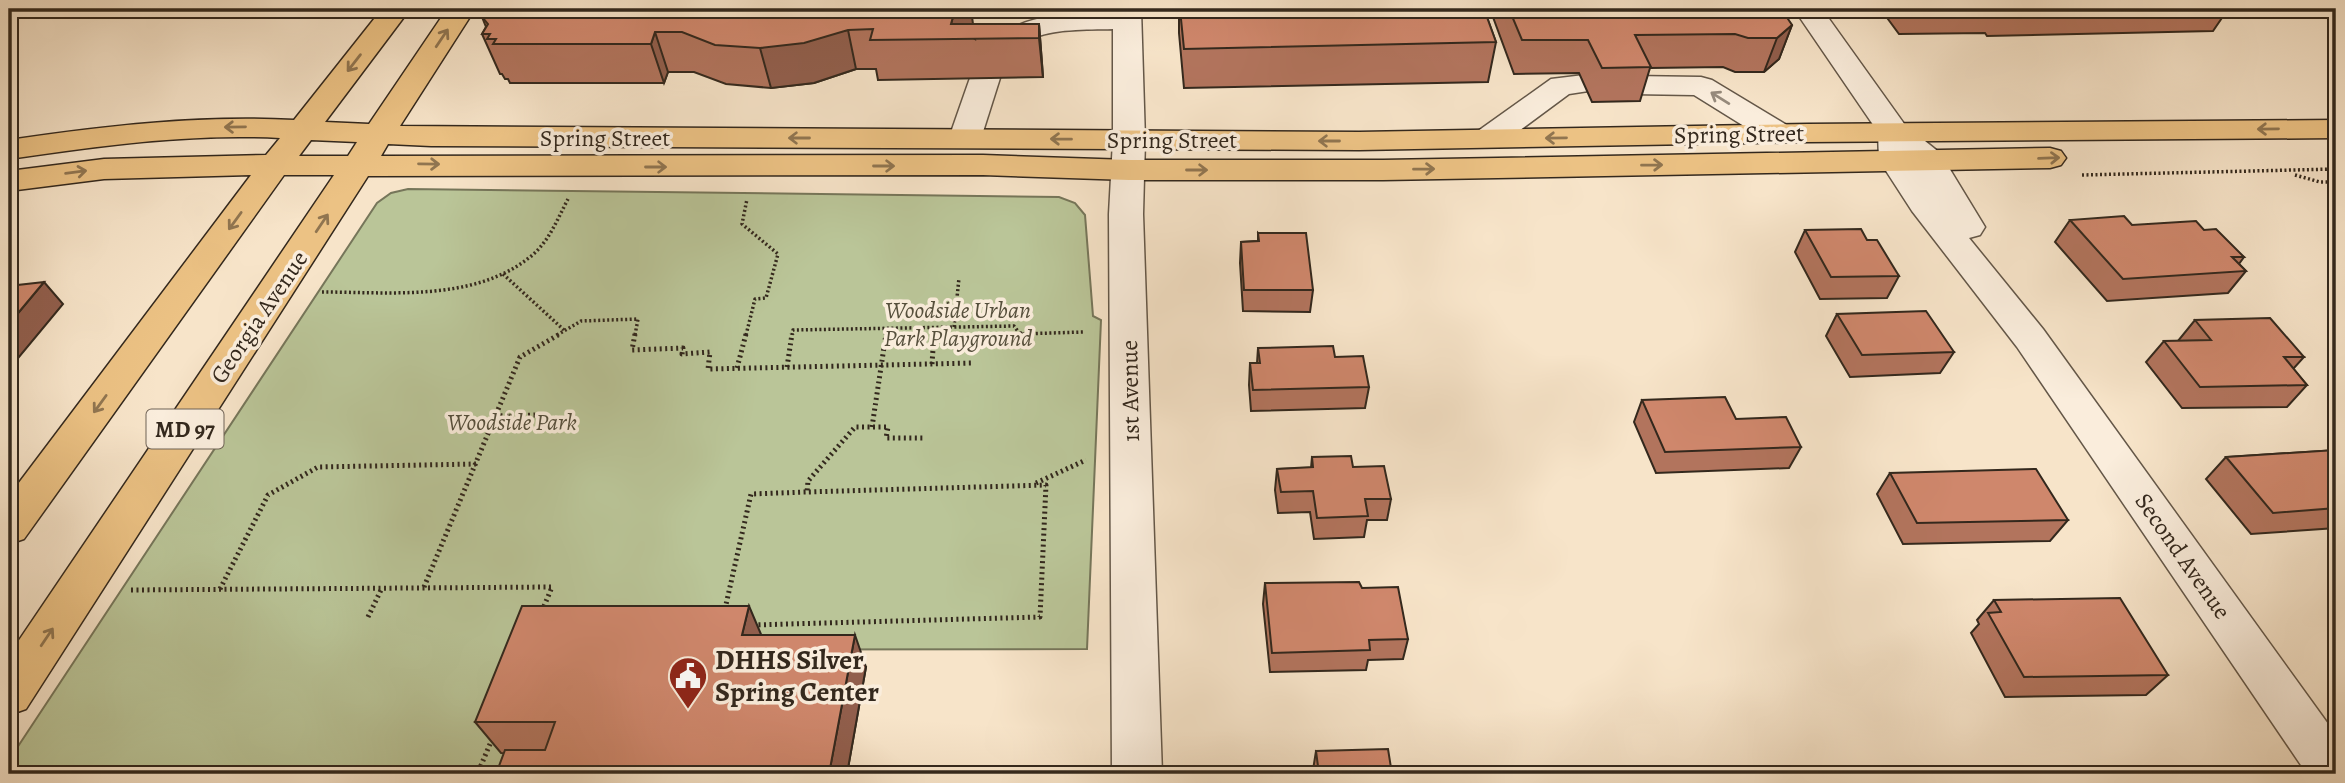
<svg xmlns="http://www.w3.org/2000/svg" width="2345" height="783" font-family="Alegreya,serif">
  <rect width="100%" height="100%" fill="#f7e4c9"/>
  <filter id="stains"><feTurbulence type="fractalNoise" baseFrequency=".00286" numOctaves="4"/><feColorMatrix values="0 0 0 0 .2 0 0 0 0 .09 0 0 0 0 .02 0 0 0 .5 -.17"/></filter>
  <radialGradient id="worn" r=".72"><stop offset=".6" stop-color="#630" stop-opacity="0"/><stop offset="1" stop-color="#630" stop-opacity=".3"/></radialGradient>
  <polygon fill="#bac598" stroke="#76765a" stroke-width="2" points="408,189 1059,197 1075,203 1085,215 1093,316 1101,320 1087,649 553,650 507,774 9,774 9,760 377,203 391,193"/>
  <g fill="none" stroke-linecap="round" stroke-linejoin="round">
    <g stroke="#645748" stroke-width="3">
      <g id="minor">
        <path d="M1113 9H1141L1145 140 1143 214 1162 774H1112L1109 214 1113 140V29C1086 30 1054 28 1029 40 1012 49 1009 66 987 60L982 54C1011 12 1067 14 1113 12Z"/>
        <polygon points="1794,9 1822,9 1905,125 1940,153 1985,227 1980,235 1969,238 2043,329 2336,735 2336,774 2307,774 2017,347 1912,211 1879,160 1878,132"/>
        <polygon points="985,69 996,72 1000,78 981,138 976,145 965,147 954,145 949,138 970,78 974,72"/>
        <polygon points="1584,75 1595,78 1599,84 1595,90 1569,94 1500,145 1489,147 1478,145 1473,138 1478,131 1551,79"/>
        <polygon points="1632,76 1701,77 1712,80 1790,127 1795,134 1790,141 1779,143 1768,141 1694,95 1632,94 1621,91 1617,85 1621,79"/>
      </g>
    </g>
    <g stroke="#33281d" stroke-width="3">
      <path id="major" d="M382 9H410L325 122 369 124 447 9H475L400 126 1359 132 1808 124 2336 120V138L1808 142 1359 150 431 146 388 144 381 156 983 155 1129 160H1383L2050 148 2061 151 2066 158 2061 165 2050 168 1383 180H1129L983 175 368 176 26 709 9 715V655L334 175H284L24 539 9 544V496L251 175 104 179 9 191V171L104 159 266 155 280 138C189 133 98 146 9 159V140C103 126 198 115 294 120ZM311 140 357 142 348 156H299Z"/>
    </g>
    <g stroke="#33281d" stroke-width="3.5" stroke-dasharray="2 2.5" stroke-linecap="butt">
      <polyline points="2082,175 2336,169"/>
      <polyline points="2295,175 2320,182 2336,182"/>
      <polyline points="503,274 564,330"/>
      <path d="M322 292C389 292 474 302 530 257 549 242 557 220 568 199"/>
      <polyline points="954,327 959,278"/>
      <polyline points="557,335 581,321 638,319 635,335"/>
      <polyline points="746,335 755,299 766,298 778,254 742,224 747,199"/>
      <polyline points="792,335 793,330 1014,326 1020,334 1083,332"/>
      <polyline points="886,335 887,329"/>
      <polyline points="934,335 934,328"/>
    </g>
    <g stroke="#33281d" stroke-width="5" stroke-dasharray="2 3.5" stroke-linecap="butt">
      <polyline points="635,334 632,350 683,348 682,354 710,352 708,369 971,363"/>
      <polyline points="1020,334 1032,334"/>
      <polyline points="932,364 934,334"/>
      <polyline points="787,367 792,334"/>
      <polyline points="737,368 746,334"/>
      <polyline points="495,416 535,415"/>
      <polyline points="872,427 886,334"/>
      <polyline points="1036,483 1086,460"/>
      <polyline points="424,587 520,357 560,334"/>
      <polyline points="220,589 268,495 318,467 476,464"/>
      <polyline points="131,590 552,587 542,611"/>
      <polyline points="725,609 751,494 807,492"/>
      <polyline points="368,617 382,588"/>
      <polyline points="753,625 1040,617 1046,485 807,492 808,481 855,427 888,427 886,438 923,438"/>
      <polyline points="469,774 470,771 479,770 493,737"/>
    </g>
    <use href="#minor" fill="#faeddc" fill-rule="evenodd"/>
    <use href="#major" fill="#ecc284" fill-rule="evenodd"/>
  </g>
  <g fill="#b2745d" stroke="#33281d" stroke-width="2">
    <polygon points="1179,9 1484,9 1496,42 1488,82 1184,88 1179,33"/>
    <polygon points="1490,9 1778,9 1792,25 1779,59 1764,72 1735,72 1723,67 1650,68 1640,101 1592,102 1579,73 1514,74"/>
    <polygon points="1865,9 2228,9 2213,31 1987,36 1985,33 1899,34 1882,11 1867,11"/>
    <polygon points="482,17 973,24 1039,24 1043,77 878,80 876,69 856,69 814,83 771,88 726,84 694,72 668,72 664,83 510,83 508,79 505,79 502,74 500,74 482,34 486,27"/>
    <polygon points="2070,220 2132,225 2204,230 2244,257 2239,264 2246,271 2228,293 2107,301 2055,242"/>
    <polygon points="1805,230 1867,240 1899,276 1887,298 1820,299 1795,252"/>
    <polygon points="1258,233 1313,290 1310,312 1243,311 1240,263 1241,242 1258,241"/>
    <polygon points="1837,314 1954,352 1940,373 1850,377 1826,336"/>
    <polygon points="2195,320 2304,357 2293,369 2307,385 2287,407 2182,408 2146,362 2164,341 2178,341"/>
    <polygon points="1258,348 1335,357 1369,387 1365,408 1251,411 1249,385 1250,363 1257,363"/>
    <polygon points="1642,400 1736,419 1801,447 1789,468 1656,473 1634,422"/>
    <polygon points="2336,450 2336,528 2251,534 2206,479 2226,457"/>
    <polygon points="1312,457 1353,467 1391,499 1387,520 1367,520 1364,537 1314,539 1310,512 1278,513 1275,490 1277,469 1311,468"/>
    <polygon points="1890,473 2068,520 2050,541 1903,544 1877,494"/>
    <polygon points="1265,583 1362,588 1408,639 1403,659 1368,660 1366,670 1270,672 1263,604"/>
    <polygon points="1994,600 2168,675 2146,695 2005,697 1971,633 1979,624 1977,620"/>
    <polygon points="2336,627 2336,637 2332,631"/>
    <polygon points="761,635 866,667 847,774 501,753 475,722"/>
    <polygon points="1316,751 1392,774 1313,774 1313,770"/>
  </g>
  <g fill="#915e4c" stroke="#33281d" stroke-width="2">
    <polygon points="962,9 971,9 975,39 951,24 953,17"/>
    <polygon points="1039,24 1042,63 1043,77 1039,38"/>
    <polygon points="1792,25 1779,59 1764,72 1777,38"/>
    <polygon points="848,30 856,69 814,83 771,88 760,48"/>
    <polygon points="655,32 668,72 664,83 651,44"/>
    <polygon points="44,282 63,304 14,363 9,358 9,324"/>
    <polygon points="749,606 763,639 742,635"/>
    <polygon points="855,635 866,667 847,774 829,774"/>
  </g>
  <g fill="#cf876c" stroke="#33281d" stroke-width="2">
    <polygon points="483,9 965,9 953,17 951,24 1039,24 1039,38 870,40 873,29 848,30 804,43 760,48 715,45 682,32 655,32 651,44 493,44 496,39 487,39 490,34 482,34 488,24 482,17"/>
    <polygon points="1180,9 1484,9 1496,42 1184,49"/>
    <polygon points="1509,9 1778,9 1782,10 1792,25 1777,38 1748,38 1735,34 1635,35 1651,67 1602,68 1588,40 1522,40"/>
    <polygon points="2124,216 2132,225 2196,221 2204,230 2216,229 2244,257 2232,257 2246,271 2123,279 2070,220"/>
    <polygon points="1861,229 1867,240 1877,240 1899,276 1831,277 1805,230"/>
    <polygon points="1258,233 1306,233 1313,290 1244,290 1241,242 1259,241"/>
    <polygon points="44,282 9,324 9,286"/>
    <polygon points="1926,311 1954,352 1862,355 1837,314"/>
    <polygon points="2270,318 2304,357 2284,357 2307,385 2200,387 2164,341 2211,340 2195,320"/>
    <polygon points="1333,346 1335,357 1363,356 1369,387 1253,390 1250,363 1260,363 1258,348"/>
    <polygon points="1725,397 1736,419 1786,417 1801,447 1665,452 1642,400"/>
    <polygon points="2336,450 2336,508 2273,513 2226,457"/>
    <polygon points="1351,456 1353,467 1384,466 1391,499 1365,499 1368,516 1317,518 1313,491 1281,492 1277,469 1313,467 1312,457"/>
    <polygon points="2036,469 2068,520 1917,523 1890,473"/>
    <polygon points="1359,582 1362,588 1398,587 1408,639 1369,640 1370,650 1272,653 1265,583"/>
    <polygon points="2120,598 2168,675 2024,677 1988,613 2001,612 1994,600"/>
    <polygon points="522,606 749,606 742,635 855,635 829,774 496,774 505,750 545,750 555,722 475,722"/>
    <polygon points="1388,749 1392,774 1319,774 1316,751"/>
  </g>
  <defs><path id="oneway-shaft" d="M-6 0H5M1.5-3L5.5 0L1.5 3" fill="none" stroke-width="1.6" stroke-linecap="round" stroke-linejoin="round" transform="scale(1.75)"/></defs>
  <g stroke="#907550">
    <use href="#oneway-shaft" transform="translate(442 38) rotate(-56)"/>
    <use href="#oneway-shaft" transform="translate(354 63) rotate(128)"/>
    <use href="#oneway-shaft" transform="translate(235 127) rotate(179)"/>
    <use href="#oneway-shaft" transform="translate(2268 129) rotate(179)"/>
    <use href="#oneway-shaft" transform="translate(799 138) rotate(-180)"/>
    <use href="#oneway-shaft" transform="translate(1556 138) rotate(179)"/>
    <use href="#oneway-shaft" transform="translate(1061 139) rotate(-179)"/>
    <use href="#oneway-shaft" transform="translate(1329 141) rotate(-180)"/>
    <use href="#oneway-shaft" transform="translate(2049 158) rotate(-2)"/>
    <use href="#oneway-shaft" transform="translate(429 164) rotate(1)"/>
    <use href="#oneway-shaft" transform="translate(1652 165) rotate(-1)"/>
    <use href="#oneway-shaft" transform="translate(884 166)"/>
    <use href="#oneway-shaft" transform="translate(656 167)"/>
    <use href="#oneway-shaft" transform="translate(1424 169) rotate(-1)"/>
    <use href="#oneway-shaft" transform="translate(1197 170)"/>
    <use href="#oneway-shaft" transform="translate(76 172) rotate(-7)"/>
    <use href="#oneway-shaft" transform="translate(235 221) rotate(126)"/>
    <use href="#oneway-shaft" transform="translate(322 223) rotate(-56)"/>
    <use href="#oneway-shaft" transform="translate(100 404) rotate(126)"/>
    <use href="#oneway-shaft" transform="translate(47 637) rotate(-56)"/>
  </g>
  <use stroke="#968a7c" href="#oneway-shaft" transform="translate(1720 98) rotate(-148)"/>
  <defs>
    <g id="civic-pin" transform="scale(2.0125)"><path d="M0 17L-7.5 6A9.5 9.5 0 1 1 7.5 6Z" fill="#8f2418" stroke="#faeddc"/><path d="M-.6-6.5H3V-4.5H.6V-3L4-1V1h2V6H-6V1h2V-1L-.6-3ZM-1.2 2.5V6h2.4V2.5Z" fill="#fff"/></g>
  </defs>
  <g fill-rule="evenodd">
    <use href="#civic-pin" x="688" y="676"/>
  </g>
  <g text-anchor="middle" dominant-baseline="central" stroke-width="7" stroke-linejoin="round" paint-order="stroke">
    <rect fill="#faeddc" stroke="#6f6356" stroke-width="2" x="146.5" y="409.5" width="77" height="39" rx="5"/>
    <g font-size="23" font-weight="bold" fill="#33281d">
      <text x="185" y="429">MD 97</text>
    </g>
    <g font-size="24" fill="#33281d" stroke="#faeddc">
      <text transform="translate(1739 134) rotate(-1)">Spring Street</text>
      <text x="605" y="138">Spring Street</text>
      <text x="1172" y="140">Spring Street</text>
      <text transform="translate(259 317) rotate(-56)">Georgia Avenue</text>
      <text transform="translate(1130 391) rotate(-91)">1st Avenue</text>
      <text transform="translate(2183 556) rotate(55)">Second Avenue</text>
    </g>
    <g font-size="24" font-style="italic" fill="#554f3c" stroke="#faeddc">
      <text x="958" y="310">Woodside Urban<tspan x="958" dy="28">Park Playground</tspan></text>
      <text x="512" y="422">Woodside Park</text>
    </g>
    <g font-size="28" font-weight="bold" fill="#33281d" stroke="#faeddc" text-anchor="start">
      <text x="715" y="660">DHHS Silver<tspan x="715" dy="32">Spring Center</tspan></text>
    </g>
  </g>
  <rect width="2345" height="783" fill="none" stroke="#f7e4c9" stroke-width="35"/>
  <rect x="10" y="10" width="2324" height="762" fill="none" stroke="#33281d" stroke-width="3.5"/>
  <rect x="18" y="18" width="2310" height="748" fill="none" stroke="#33281d" stroke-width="2"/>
  <rect width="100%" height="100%" filter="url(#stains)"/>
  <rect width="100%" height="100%" fill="url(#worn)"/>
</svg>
